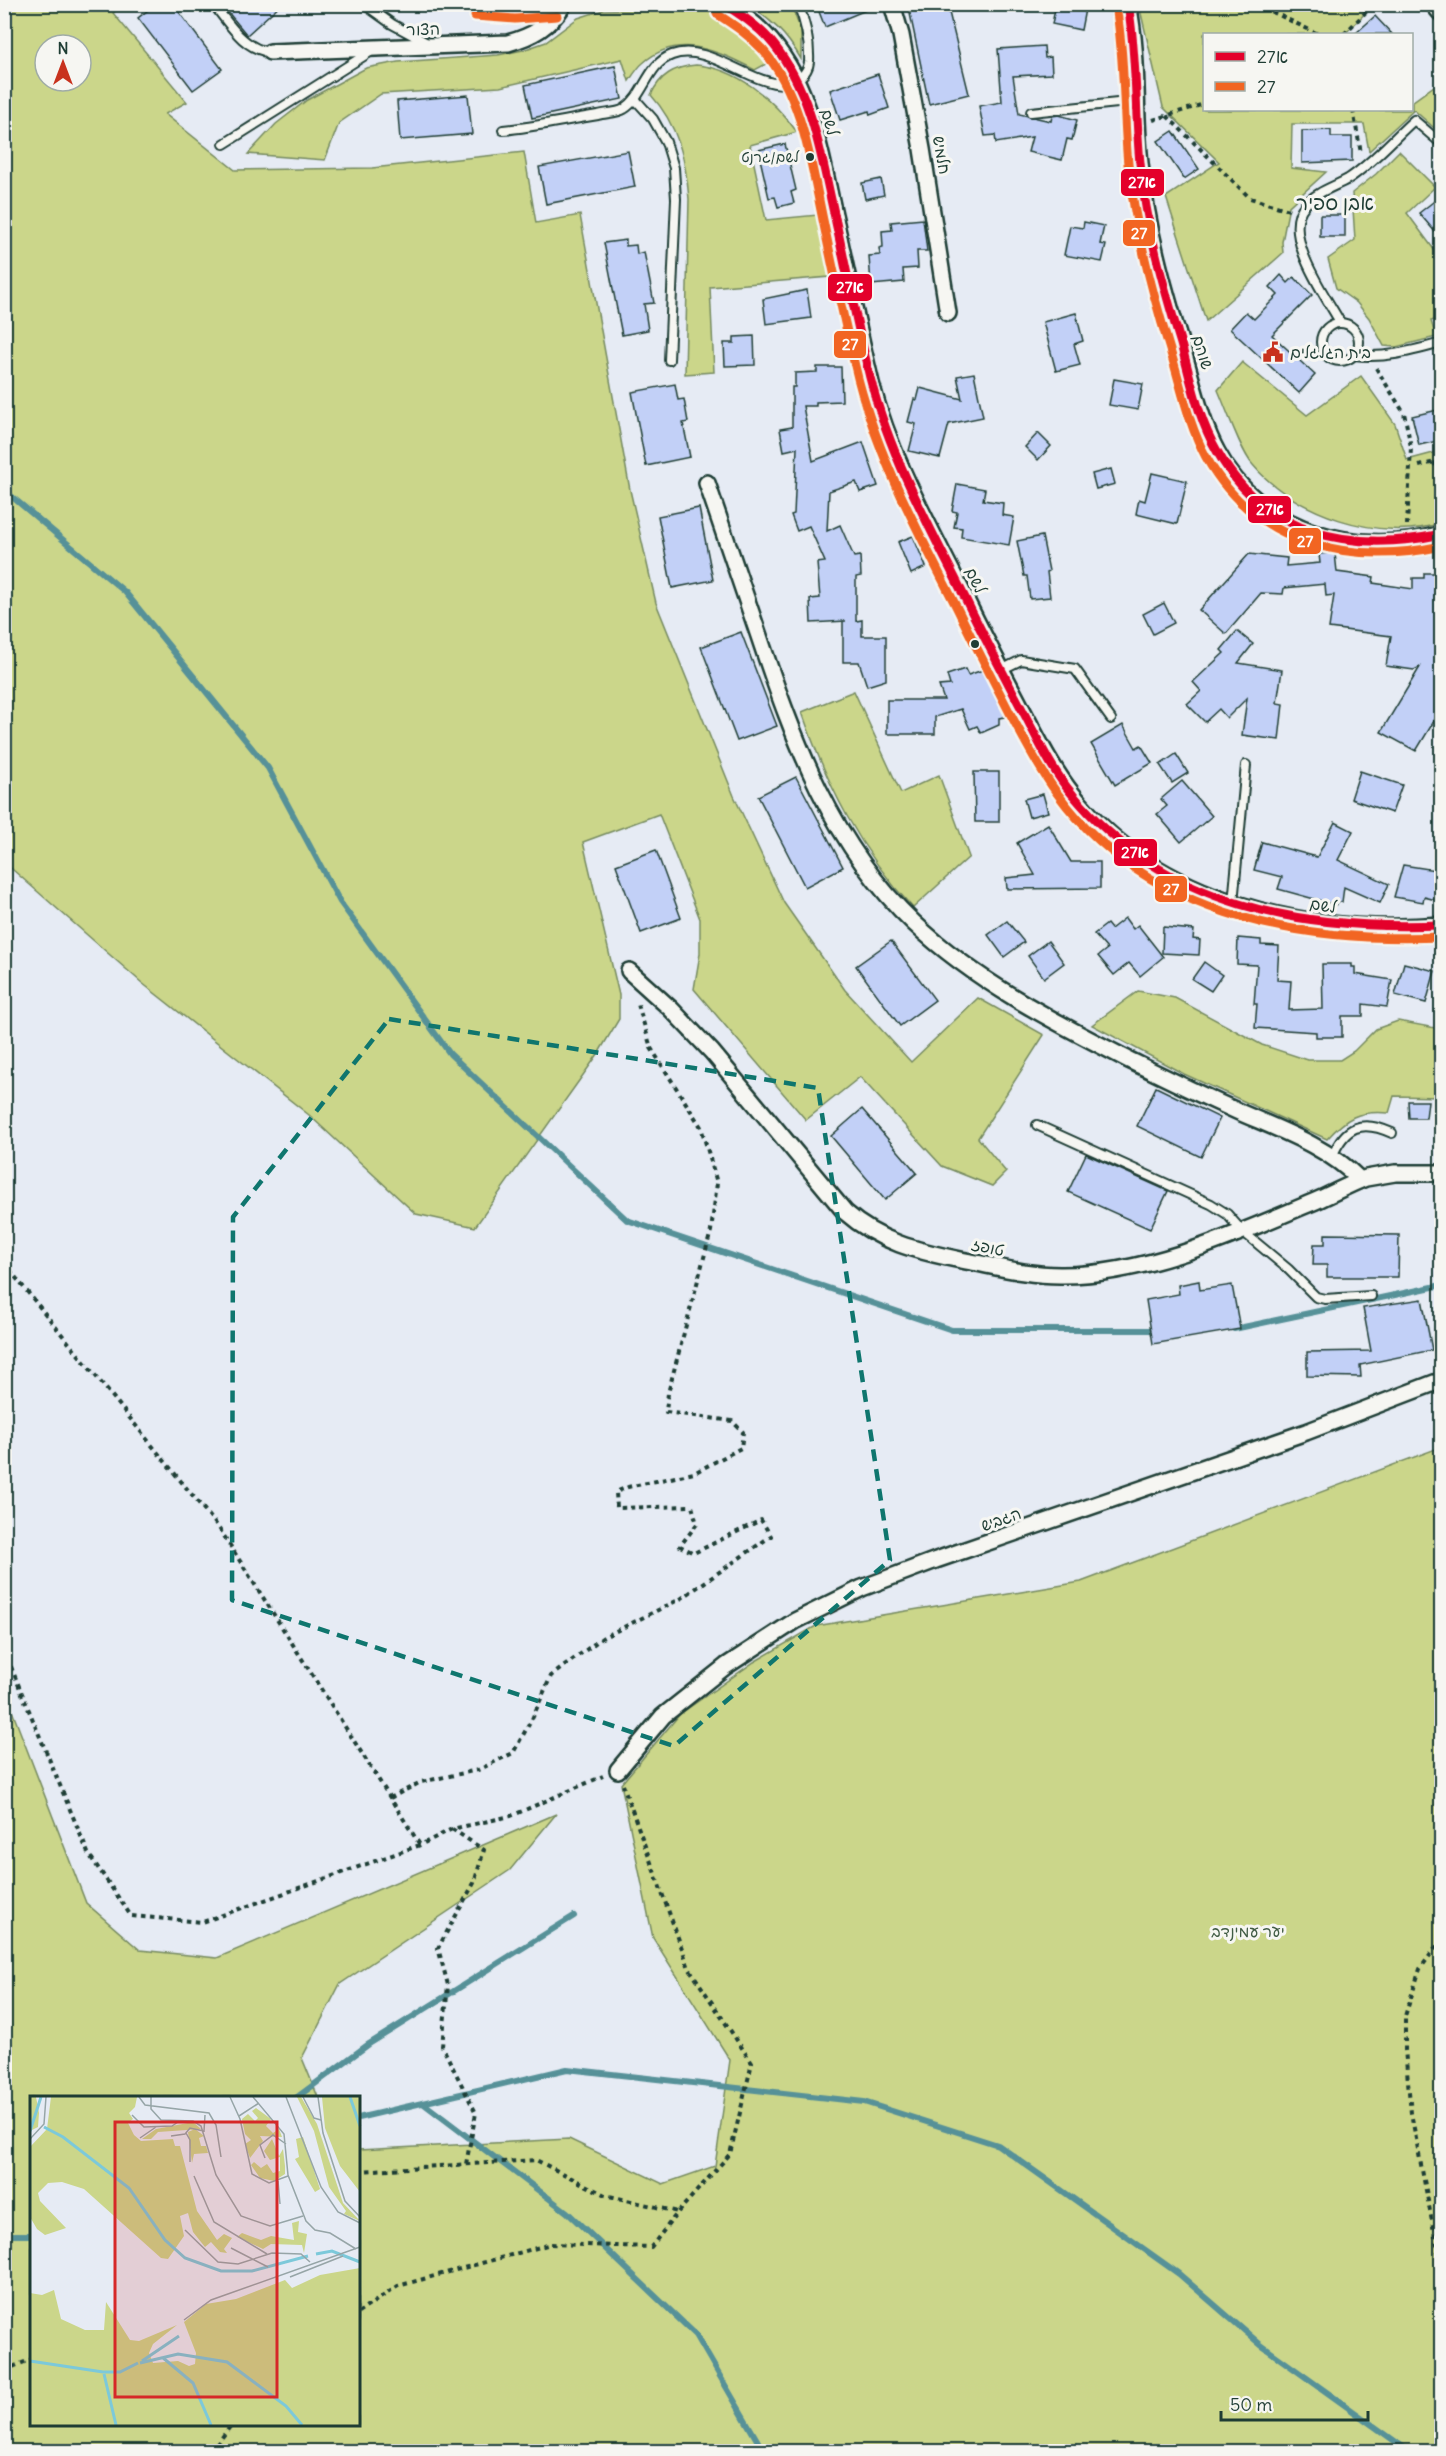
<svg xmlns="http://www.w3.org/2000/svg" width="1446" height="2456" font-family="Delius,'Playpen Sans Hebrew',sans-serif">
  <rect width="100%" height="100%" fill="#e6ebf4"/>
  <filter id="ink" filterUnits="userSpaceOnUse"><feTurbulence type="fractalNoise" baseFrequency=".0167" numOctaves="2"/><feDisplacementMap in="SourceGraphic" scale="12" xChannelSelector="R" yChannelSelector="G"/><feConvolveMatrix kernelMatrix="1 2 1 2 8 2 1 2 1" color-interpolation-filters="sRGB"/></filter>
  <g filter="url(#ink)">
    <g fill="#cbd68a" stroke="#758a5f" stroke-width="1.5" fill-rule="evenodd">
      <path d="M5 4 124 5 113 13 187 102 165 114 235 170 372 168 524 152 536 223 580 215 630 490 656 603 734 796 784 903 845 990 911 1062 978 998 1044 1035 978 1138 1006 1172 992 1186 942 1166 860 1077 806 1120 694 989 700 954V919L659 814 583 842 619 995V1019L598 1054 475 1227 416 1214 309 1115 142 983 5 863ZM45 45H81V81H45Z"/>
      <path d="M746 5H791L801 31V59C787 35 771 18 746 5Z"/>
      <polygon points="1139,5 1373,5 1345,34 1204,34 1204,110 1412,110 1412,102 1441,81 1441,134 1414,110 1369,151 1364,124 1292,124 1291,168 1326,172 1289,206 1282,242 1283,253 1206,321 1166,197 1219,162 1163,107"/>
      <path d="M697 8C724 15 765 27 769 60L766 64 755 70C720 52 678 31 643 63 638 67 633 75 629 81L622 59 500 87 381 94 339 123 325 160 248 154 276 124 307 100 366 68 398 62 498 55 523 50 546 42 578 18 603 10Z"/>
      <path d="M696 65C737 68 773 99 797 132L750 145 766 220 818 215 830 277 710 287 714 372 685 374 689 199C686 160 678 125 651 95 660 75 674 67 696 65Z"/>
      <polygon points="1399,151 1435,187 1407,213 1441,259 1442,318 1431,321 1436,337 1396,347 1384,346 1369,318 1357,303 1336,288 1328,259 1355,240 1352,193 1376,174"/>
      <path d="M1242 362 1307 415 1361 376 1395 424 1407 460 1441 451V523C1380 543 1294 514 1253 465 1241 452 1226 408 1218 390Z"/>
      <path d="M854 691 901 793 939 775 969 857 913 908C860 851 827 785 802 712Z"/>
      <path d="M1138 991 1175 998 1262 1045 1308 1060H1340L1354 1051 1376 1029 1398 1021 1441 1029V1097L1394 1096 1389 1113C1358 1110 1346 1118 1327 1139L1184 1074 1092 1025Z"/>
      <polygon points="1441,1447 1441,2451 5,2451 5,1698 11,1708 86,1903 140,1950 217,1958 556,1814 510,1870 340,1984 302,2058 318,2097 32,2098 32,2424 358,2424 359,2150 569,2139 663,2184 715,2166 730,2060 653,1938 621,1784 680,1714 754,1662 816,1626 1081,1582"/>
    </g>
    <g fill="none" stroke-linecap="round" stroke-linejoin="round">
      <g stroke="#579198" stroke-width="6">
        <polyline points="4,490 125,592 268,768 340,902 450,1054 627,1220 952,1330 1158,1330"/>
        <polyline points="1234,1329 1442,1285"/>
        <polyline points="296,2098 369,2044 574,1916"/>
        <polyline points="423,2103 567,2212 696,2335 764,2452"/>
        <polyline points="358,2118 567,2069 864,2102 998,2145 1179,2274 1261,2345 1410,2452"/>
        <polyline points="4,2235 32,2235"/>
      </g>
    </g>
    <g fill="#c2d0f7" stroke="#1f3d34" stroke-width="1.5">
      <polygon points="156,4 173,4 222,69 193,90 138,18"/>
      <polygon points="221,4 281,4 247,35"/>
      <polygon points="816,4 878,4 878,5 825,27"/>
      <polygon points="908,4 947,4 969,94 929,104"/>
      <polygon points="1056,4 1086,4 1081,30 1052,24"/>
      <polygon points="1375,16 1392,34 1355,34"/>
      <polygon points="1044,46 1045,58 1051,57 1052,74 1013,76 1019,114 1051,121 1052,116 1059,115 1077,120 1072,140 1067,139 1062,160 1028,152 1032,137 996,143 995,135 985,136 979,106 1002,102 998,49"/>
      <polygon points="615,66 622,99 532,118 525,85"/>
      <polygon points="878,74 889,108 870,115 869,111 840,120 830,90"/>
      <polygon points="468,95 472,134 400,140 397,101"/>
      <polygon points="1331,130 1331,137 1352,137 1352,161 1302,163 1302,131"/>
      <polygon points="1173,131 1199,169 1184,179 1158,141"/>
      <polygon points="785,144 796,190 791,192 794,203 778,207 775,197 769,198 758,150"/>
      <polygon points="628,151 635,187 546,204 539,167"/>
      <polygon points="881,179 884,195 865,199 862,183"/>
      <polygon points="1442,195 1442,240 1419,213"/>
      <rect x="1320" y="215" width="25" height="22"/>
      <polygon points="923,219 927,251 917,251 918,268 903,269 904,282 871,285 869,256 880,255 879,248 883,247 882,231 892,230 891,222"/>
      <polygon points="1084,222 1104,226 1100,244 1106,245 1102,262 1064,255 1070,226 1083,228"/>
      <polygon points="626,240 626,246 636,245 637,254 644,252 654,303 644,304 648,330 622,335 604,243"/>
      <polygon points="1281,275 1288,283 1294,277 1312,295 1272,335 1315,375 1299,393 1230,329 1246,312 1254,319 1278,295 1270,287"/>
      <polygon points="807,290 811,318 766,324 763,299"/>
      <polygon points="1076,313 1083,341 1074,344 1080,365 1056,371 1043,322"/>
      <polygon points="754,336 755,365 725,366 724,343 734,343 734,337"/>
      <polygon points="817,367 841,367 842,401 816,402 816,406 803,406 813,461 863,442 878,486 860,492 856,482 829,491 827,531 840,525 854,557 860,556 861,576 856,577 856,621 862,620 862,636 886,636 886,680 867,686 859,662 843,662 843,621 846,621 811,623 810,599 820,598 817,563 825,562 809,526 797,531 791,515 794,514 797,448 784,451 780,429 792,427 792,387 795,387 795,373 817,372"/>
      <polygon points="974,373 983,417 949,424 940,458 909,451 916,424 908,422 914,399 917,400 920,388 962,399 957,376"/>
      <polygon points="1114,379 1143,384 1138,410 1109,405"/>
      <polygon points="675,384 678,400 684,399 688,422 683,423 690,457 646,466 632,392"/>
      <polygon points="1442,409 1442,440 1419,445 1412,416"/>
      <polygon points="1038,433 1051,446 1038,460 1025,447"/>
      <polygon points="1111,469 1115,484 1096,489 1092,474"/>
      <polygon points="1152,473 1187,481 1177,524 1136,514 1139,499 1145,501"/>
      <polygon points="957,484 985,489 983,500 1003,503 1002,515 1014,517 1009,545 961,537 962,528 954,527 957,512 952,511"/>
      <polygon points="699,508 713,580 672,588 658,516"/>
      <polygon points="913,536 926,567 911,574 898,542"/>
      <polygon points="1042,536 1049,571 1047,572 1050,597 1030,599 1027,576 1024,576 1017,541"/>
      <polygon points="1335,553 1337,572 1374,577 1373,583 1413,589 1413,578 1424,578 1424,573 1441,573 1442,708 1416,751 1381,732 1420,667 1414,670 1386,666 1391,636 1329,628 1334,595 1326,596 1325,584 1284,588 1283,594 1261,593 1226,634 1199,610 1249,554 1287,558 1286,566 1320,563 1319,554"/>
      <polygon points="1164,603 1174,623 1153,634 1143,614"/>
      <polygon points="1237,631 1253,644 1238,663 1282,670 1277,703 1283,704 1279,740 1242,735 1247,698 1227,718 1219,709 1205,722 1187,704 1201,691 1193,682 1224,653 1221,650"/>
      <polygon points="741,632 777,726 737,741 701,647"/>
      <polygon points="965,669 968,675 986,669 1005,717 999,718 999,725 981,733 977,726 970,729 961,709 935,717 935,734 887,734 887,700 944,700 939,686 950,685 947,675"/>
      <polygon points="1123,725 1136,748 1141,745 1152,763 1115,785 1091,744"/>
      <polygon points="1176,754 1188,773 1172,783 1160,765"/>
      <polygon points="1360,771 1402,785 1392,813 1351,799"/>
      <polygon points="974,772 999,772 999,822 975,822"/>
      <polygon points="796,777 843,867 805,887 758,796"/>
      <polygon points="1182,781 1212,816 1181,842 1157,814 1167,806 1161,799"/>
      <polygon points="1043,794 1048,812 1029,817 1024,799"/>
      <polygon points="1335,822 1353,831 1338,860 1389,884 1380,903 1344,887 1342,902 1336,902 1336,905 1278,889 1282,877 1254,870 1262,842 1317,857"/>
      <polygon points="1048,824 1071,862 1100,862 1100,888 1007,889 1006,878 1035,875 1017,843"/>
      <polygon points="656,850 681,918 641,933 616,865"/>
      <polygon points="1403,865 1442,871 1436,900 1424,897 1423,902 1394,897"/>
      <polygon points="1125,918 1133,929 1138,925 1163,957 1140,976 1129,963 1114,975 1098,956 1107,949 1094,934 1107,924 1111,929"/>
      <polygon points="1007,921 1024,942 1004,957 988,935"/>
      <polygon points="1163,927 1194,930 1193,939 1200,940 1199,955 1162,953"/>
      <polygon points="1238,938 1261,940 1261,945 1279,946 1277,980 1291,981 1289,1010 1323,1009 1322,964 1352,964 1352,967 1355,967 1355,974 1392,980 1387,1007 1363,1004 1363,1016 1342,1016 1342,1037 1316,1037 1316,1032 1255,1028 1257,1004 1254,1004 1257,965 1237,964"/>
      <polygon points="891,941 935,1000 900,1026 856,966"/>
      <polygon points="1048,941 1064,963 1044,978 1028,956"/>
      <polygon points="1204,962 1222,975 1211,991 1192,979"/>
      <polygon points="1404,963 1435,971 1426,1003 1395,995"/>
      <polygon points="1156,1087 1220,1118 1201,1157 1137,1126"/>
      <polygon points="1408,1101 1428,1101 1426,1118 1409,1118"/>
      <polygon points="862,1109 917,1173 885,1200 831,1136"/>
      <polygon points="1086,1154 1168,1191 1150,1229 1068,1192"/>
      <polygon points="1325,1234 1399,1235 1398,1277 1327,1277 1327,1265 1313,1265 1314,1244 1325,1244"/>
      <polygon points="1199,1281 1200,1290 1232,1285 1240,1329 1153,1344 1146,1300 1179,1294 1178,1285"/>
      <polygon points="1422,1299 1432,1350 1360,1365 1361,1377 1307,1376 1307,1352 1371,1351 1363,1308"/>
    </g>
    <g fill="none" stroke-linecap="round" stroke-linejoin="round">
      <g stroke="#1f3d34" stroke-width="12">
        <g id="lane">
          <path d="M213 4C229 23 243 49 270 52"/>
          <polyline points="364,4 392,24 429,44"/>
          <polyline points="635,99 653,119 666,142 674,168 676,199 669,360"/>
          <polyline points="1031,112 1137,101"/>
          <path d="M503 130C535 127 566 120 598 115 605 113 618 113 624 109 645 96 647 64 672 55 708 42 750 85 785 84 796 84 808 73 809 62 810 41 806 24 798 4"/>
          <polyline points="224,144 370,52"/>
          <path d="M1340 322C1325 295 1280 233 1305 205 1316 192 1334 187 1348 179 1369 166 1395 137 1414 120L1442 144"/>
          <circle cx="1340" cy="342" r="19"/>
          <path d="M1354 355C1384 359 1412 351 1442 343"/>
          <polyline points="1001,670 1021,660 1075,669 1111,719"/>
          <polyline points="1233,903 1246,765"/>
          <polyline points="1037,1125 1211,1204 1227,1214 1241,1230 1288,1269 1316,1297 1325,1299 1371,1296"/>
          <path d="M1332 1157C1345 1126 1361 1119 1392 1133"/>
        </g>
      </g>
      <g stroke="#1f3d34" stroke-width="20">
        <g id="street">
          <polyline points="476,4 515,7 556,4"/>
          <path d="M723 4C806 44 817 139 835 219 847 274 858 329 871 383 891 460 932 531 967 602 986 641 1006 679 1026 717 1040 744 1054 771 1073 795 1158 904 1310 936 1442 925"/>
          <polyline points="892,4 901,35 922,149 948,313"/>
          <path d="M1128 4C1139 57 1134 110 1140 163 1146 225 1163 286 1181 345 1192 379 1200 421 1217 452 1260 533 1358 558 1442 534"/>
          <path d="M270 52 508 43C533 36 549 27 564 4"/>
          <path d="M707 483C724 534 742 585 759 636 794 741 832 845 914 923 975 981 1053 1021 1127 1059 1164 1077 1200 1095 1237 1111 1280 1130 1327 1146 1360 1180"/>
          <path d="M629 971 671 1009 712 1052 845 1212C879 1242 917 1251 961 1260 994 1266 1026 1275 1060 1275 1146 1276 1242 1232 1320 1199 1336 1192 1350 1184 1366 1178L1395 1173H1442"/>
          <polyline points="618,1770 663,1716 726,1666 795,1621 862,1588 936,1560 1306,1432 1442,1380"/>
        </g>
      </g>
      <g stroke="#1f3d34" stroke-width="26">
        <polyline id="secondary" points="1437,4 1442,10"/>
      </g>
      <g stroke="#1f3d34" stroke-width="4" stroke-dasharray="4.5 4.5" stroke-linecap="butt">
        <polyline points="1256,4 1318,34"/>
        <polyline points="1344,34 1374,4"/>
        <polyline points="1353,110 1361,153"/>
        <polyline points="1167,116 1250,198 1289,210"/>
        <polyline points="1153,120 1204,104"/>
        <polyline points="1376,368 1404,413 1407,427 1411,447 1407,525"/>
        <polyline points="1433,462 1442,473"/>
        <polyline points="1419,466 1442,460"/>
        <polyline points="4,1263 219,1528 420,1845"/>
        <polyline points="4,1650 88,1853 131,1916 203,1922 420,1845 452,1829 511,1816 603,1776"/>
        <polyline points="390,1798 421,1782 478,1770 513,1753 532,1719 551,1676 602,1638 682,1598 771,1536 761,1520 694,1553 680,1546 697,1524 692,1506 617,1508 616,1492 628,1487 694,1473 741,1448 743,1432 732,1421 666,1412 668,1393 711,1231 717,1183 701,1127 651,1048 637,1001"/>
        <polyline points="452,1829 484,1850 474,1883 438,1948 448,1985 442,2046 476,2113 466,2164"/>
        <polyline points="1442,1939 1420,1969 1405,2016 1405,2050 1411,2113 1442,2273"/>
        <polyline points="358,2171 536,2160 605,2195 678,2212"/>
        <polyline points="358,2313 398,2286 551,2244 651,2247 678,2212 730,2154 752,2063 689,1968 623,1785"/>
        <polyline points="4,2368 10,2368 32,2359"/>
        <polyline points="211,2452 232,2424"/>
      </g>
      <use href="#lane" stroke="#f6f6f2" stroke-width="8"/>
      <use href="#street" stroke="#f6f6f2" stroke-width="15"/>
      <use href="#secondary" stroke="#f6f6f2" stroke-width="21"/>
      <g stroke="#f6f6f2" stroke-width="14">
        <g id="bus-1">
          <polyline points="482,4 515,7 549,4"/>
          <path d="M724 4C742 16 760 27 774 45 812 92 821 156 834 213 845 264 855 315 867 365 886 450 929 525 967 602 986 641 1006 679 1026 717 1040 744 1053 772 1073 795 1166 907 1303 931 1442 925"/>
          <path d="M1128 4C1137 57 1135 110 1140 163 1146 225 1163 285 1181 344 1191 380 1198 419 1217 451 1265 537 1352 553 1442 534"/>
        </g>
      </g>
      <g stroke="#f6f6f2" stroke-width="14">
        <g id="bus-2">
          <path d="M1116 6C1125 58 1123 111 1128 164 1135 227 1151 289 1170 350 1181 385 1188 424 1206 457 1255 545 1349 566 1442 546"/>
          <path d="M717 14C734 25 749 35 763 50 802 95 811 163 823 220 833 268 843 317 855 366 875 453 918 531 958 610 975 645 993 680 1011 715 1025 741 1039 769 1057 793 1146 916 1299 943 1442 937"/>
          <polyline points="475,16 515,19 557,16"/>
        </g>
      </g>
      <use href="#bus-1" stroke="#e4002b" stroke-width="9"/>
      <use href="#bus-2" stroke="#f26522" stroke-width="9"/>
    </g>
  </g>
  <path fill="none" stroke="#0f766e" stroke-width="4.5" stroke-dasharray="12 8" stroke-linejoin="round" d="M389 1019 818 1088 890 1560 674 1746 232 1600 233 1217Z"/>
  <defs>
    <g id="civic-bare" transform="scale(1.62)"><path d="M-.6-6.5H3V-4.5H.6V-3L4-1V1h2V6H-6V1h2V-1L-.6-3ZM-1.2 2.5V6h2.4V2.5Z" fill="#c8321e" stroke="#f6f6f2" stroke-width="2.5" paint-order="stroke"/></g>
  </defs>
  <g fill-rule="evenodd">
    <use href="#civic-bare" x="1273" y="352"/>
  </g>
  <g fill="#1f3d34" stroke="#f6f6f2" stroke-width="2">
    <circle cx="810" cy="157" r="5"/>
    <circle cx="975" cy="644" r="5"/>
  </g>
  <g text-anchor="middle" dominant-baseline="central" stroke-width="6" stroke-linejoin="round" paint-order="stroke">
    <g font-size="14" fill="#1f3d34" stroke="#f6f6f2" text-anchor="end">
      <text x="799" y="157">לשם/גרנט</text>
    </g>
    <g font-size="16" fill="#1f3d34" stroke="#f6f6f2">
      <text transform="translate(423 29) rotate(-2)">הצור</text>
      <text transform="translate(830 122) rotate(74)">לשם</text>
      <text transform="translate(942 155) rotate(80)">חלמיש</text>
      <text transform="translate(1203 352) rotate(73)">שוהם</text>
      <text transform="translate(976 580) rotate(64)">לשם</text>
      <text transform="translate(1323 905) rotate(8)">לשם</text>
      <text transform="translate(988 1247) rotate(12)">טופז</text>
      <text transform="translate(1001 1519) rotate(-19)">הגביש</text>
    </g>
    <g font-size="16" fill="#1f3d34" stroke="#f6f6f2" text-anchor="start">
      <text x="1290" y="352">בית הגלגלים</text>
    </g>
    <g font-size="16" fill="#415c45" stroke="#f6f6f2">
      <text x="1248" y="1931">יער עמינדב</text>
    </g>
    <g font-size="20" fill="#1f3d34" stroke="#f6f6f2">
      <text x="1335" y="202">אבן ספיר</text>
    </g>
  </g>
  <g transform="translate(30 2096)">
    <rect width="330" height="330" fill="#e6ebf4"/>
    <path d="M0 1H6L9 17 8 31 0 35ZM21 1H107L105 11 99 17 103 23 98 27 104 39 111 45 143 43 145 50H150L167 115 187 144 194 138 202 142 194 153 197 157 190 156 181 146 175 151 163 136 158 117 150 120 154 140 138 163 131 162 54 93 32 86 18 87 8 97 10 105 36 132 15 139 7 133 0 121V51L17 33ZM267 1H271L287 28 313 107 330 125 314 118 316 115 299 91 284 35ZM292 1H330V96L310 70 295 32ZM226 12 241 23 236 30 243 37 249 33 252 41 230 40 233 45 220 62 215 48 221 44 215 38 212 23 218 18 225 25 228 22 222 15ZM163 26 171 33 128 36 121 43H112L126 33ZM165 33 174 40 169 42 171 50H176L178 57 164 58 162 67 158 36ZM273 41 290 93 285 96 265 63 269 61 266 43ZM242 43 249 60 253 53 255 70V78L244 85 230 82 221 69 224 66 231 72 237 68 243 77 250 75V61L240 64 234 55ZM269 125 268 136 277 138 274 157 272 149 241 148 233 153 207 141 212 137 231 144 241 140 264 144 262 127ZM330 172V329H0V197L12 199 24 194 31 223 55 234H74L76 206 100 244 109 245 147 229 123 248 119 257 123 267 148 265 159 270 165 268 166 257 154 226 176 208 206 203 255 184 262 192 290 179Z" fill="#cbd68a"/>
    <path fill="none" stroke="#7cc9da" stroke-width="3" d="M320 1 330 30M14 31 33 41 99 92 135 144 155 162 191 175H222L278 160M0 35 11 1M286 158 302 155 330 166M132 261 163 287 181 329M0 265 73 276H90L108 267M112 265 149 240M110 267 148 258 197 266 256 310 272 329M74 278 86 329"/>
    <path fill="none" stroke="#96a5a7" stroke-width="1.5" d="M109 1 115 9 179 17 186 29 191 61M121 1V13L131 24 163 25 171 30 186 79 211 120 240 130 273 120M200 1 210 23 222 78 239 87 258 80M223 1 254 38 258 79 276 125 285 134 300 137 326 153M256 1 291 91 308 116 330 127M273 1 284 22 291 24M288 1 293 37 315 105 330 121M102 19 114 31 142 30 148 26M209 20 229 7M156 37 160 44V66M141 40 155 38 160 32 174 35 175 19M110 42 126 31M0 43 14 28 16 1M235 62 230 49 243 39 256 48M164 80 184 126 237 158M248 85 250 108M155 134 188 166 208 168 242 157 271 158 280 166M201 152 238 171M260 181 313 160M154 224 181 204 330 151"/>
    <path fill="#d62828" fill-opacity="0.15" stroke="#d62828" stroke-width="3" d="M85 26H247V301H85Z"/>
    <rect width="330" height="330" fill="none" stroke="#1f3d34" stroke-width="3"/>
  </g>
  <g stroke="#f6f6f2" stroke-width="2">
    <rect x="1120" y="168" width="45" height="29" rx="6" fill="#e4002b"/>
    <rect x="1122" y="219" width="34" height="28" rx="6" fill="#f26522"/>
    <rect x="827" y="273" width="46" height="29" rx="6" fill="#e4002b"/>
    <rect x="833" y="330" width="34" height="29" rx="6" fill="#f26522"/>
    <rect x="1247" y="495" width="45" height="29" rx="6" fill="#e4002b"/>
    <rect x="1288" y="527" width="34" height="28" rx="6" fill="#f26522"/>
    <rect x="1113" y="838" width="45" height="29" rx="6" fill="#e4002b"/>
    <rect x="1154" y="875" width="34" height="28" rx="6" fill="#f26522"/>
  </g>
  <g font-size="16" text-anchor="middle" font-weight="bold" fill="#fff">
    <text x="1142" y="188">27א</text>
    <text x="1139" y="239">27</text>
    <text x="850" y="293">27א</text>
    <text x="850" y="350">27</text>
    <text x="1270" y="515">27א</text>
    <text x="1305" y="547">27</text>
    <text x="1135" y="858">27א</text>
    <text x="1171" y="895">27</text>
  </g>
  <rect width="1446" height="2456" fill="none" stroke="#f6f6f2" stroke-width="24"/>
  <rect x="12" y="12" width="1422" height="2432" fill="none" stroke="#1f3d34" stroke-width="2" filter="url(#ink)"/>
  <rect x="1203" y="33" width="210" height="78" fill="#f6f6f2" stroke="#a0aca6" stroke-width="1.5"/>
  <rect x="1215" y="52" width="30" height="9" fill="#e4002b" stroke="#a0aca6" stroke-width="1.5"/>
  <text x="1257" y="63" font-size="18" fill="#1f3d34">27א</text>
  <rect x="1215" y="82" width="30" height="9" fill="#f26522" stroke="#a0aca6" stroke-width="1.5"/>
  <text x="1257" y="93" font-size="18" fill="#1f3d34">27</text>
  <g transform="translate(63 63)"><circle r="28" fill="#f6f6f2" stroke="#a0aca6" stroke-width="1.5"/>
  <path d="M0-4.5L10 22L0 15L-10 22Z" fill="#c8321e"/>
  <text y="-9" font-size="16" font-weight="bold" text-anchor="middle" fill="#1f3d34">N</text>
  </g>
  <path d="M1221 2411v9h147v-9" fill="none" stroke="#1f3d34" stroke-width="3"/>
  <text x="1230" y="2411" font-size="18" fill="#1f3d34" stroke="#f6f6f2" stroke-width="4.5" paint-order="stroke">50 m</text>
</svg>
